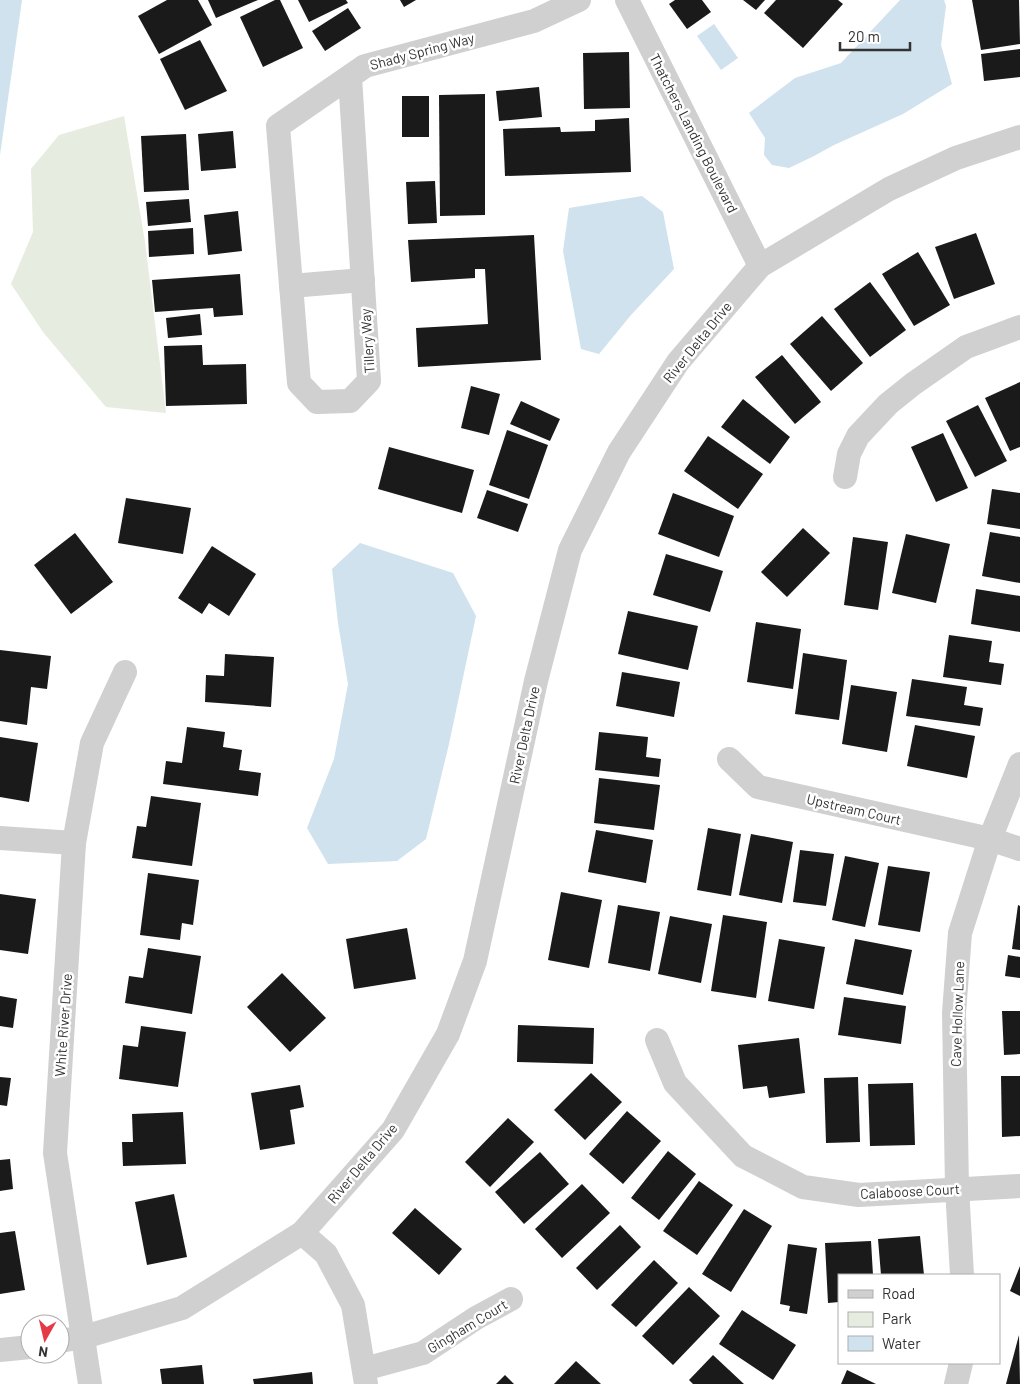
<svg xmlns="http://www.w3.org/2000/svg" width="1020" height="1384" font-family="Barlow,sans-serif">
  <rect width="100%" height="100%" fill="#fff"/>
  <polygon fill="#e6ecdf" points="124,116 145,242 166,413 106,407 43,332 11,284 33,232 31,169 59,135"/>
  <g fill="#cfe2ee">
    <polygon points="0,0 22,0 0,155"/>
    <polygon points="900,0 944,0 946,6 941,45 952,84 903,114 834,145 814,156 789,168 772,165 764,155 765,138 749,113 795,78 841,63"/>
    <polygon points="714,24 738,58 721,70 697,36"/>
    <polygon points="642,196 663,212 674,269 631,315 599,354 581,349 563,251 569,208"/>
    <polygon points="360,543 453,573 476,616 449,744 426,839 397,861 328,864 307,828 334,759 348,684 338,623 332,569"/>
  </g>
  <g fill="#1a1a1a">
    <polygon points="167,0 198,0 212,25 159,54 138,16"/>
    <polygon points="208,0 258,0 216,18"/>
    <polygon points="275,0 280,0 303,48 263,67 240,17"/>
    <polygon points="298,0 346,0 348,3 309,22"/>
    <polygon points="400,0 416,0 404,7"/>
    <polygon points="675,0 702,0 711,12 687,29 669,4"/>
    <polygon points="743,0 765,0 756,10"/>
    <polygon points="776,0 838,0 843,4 803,48 764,13"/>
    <polygon points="972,0 1019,0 1020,44 981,50"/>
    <polygon points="348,8 361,28 325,51 312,31"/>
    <polygon points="200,40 227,91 185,110 160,59"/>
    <polygon points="1020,49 1020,77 984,81 981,54"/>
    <polygon points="629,52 630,108 584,109 583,53"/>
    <polygon points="539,87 542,117 499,121 496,91"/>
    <polygon points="485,94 485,215 440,216 439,95"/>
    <rect x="402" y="96" width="27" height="41"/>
    <polygon points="629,118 631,172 505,176 503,129 560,127 561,132 595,131 595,120"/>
    <polygon points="233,131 236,168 201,171 198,134"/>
    <polygon points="186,134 189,190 144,192 141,136"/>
    <polygon points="435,181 437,223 408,224 406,182"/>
    <polygon points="189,199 191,222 148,226 146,202"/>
    <polygon points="238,211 242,251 208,255 204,215"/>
    <polygon points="193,228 194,254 149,257 148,231"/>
    <polygon points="976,233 995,284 954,299 935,247"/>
    <polygon points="534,235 541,360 418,367 416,328 488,324 485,269 475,269 475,278 411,282 408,240"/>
    <polygon points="918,252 950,305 914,326 882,274"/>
    <polygon points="240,274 243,315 214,317 213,308 155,312 152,280"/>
    <polygon points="870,282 906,330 870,357 834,309"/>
    <polygon points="200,314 202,335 168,338 166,318"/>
    <polygon points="822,316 863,363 831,391 790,344"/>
    <polygon points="202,345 203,365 246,364 247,404 166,406 164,346"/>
    <polygon points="782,355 821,402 795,424 755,377"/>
    <polygon points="1020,382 1020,447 1010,451 985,398"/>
    <polygon points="471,386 500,394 489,435 461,428"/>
    <polygon points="743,399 790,437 770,464 721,427"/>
    <polygon points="521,401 560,419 550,441 510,424"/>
    <polygon points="978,405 1007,461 975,477 946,421"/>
    <polygon points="507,430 548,445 529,499 489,485"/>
    <polygon points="943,433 968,488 936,502 911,447"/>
    <polygon points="708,436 763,474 738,509 684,471"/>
    <polygon points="389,447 474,470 462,513 378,489"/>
    <polygon points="992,489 1020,493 1020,529 987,524"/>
    <polygon points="487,490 528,504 518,532 477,518"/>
    <polygon points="673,493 734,516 719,557 658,534"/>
    <polygon points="126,498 191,508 183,554 118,543"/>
    <polygon points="803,528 830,553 787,597 761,572"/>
    <polygon points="990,532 1020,537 1020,583 982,576"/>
    <polygon points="75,533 113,582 71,614 34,565"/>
    <polygon points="906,534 950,544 936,603 892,593"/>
    <polygon points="853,537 888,542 878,610 844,605"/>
    <polygon points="212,546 256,574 229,616 209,603 202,614 178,598"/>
    <polygon points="666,554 723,571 710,612 653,595"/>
    <polygon points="976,589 1020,596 1020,632 971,624"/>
    <polygon points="628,611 698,626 688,670 618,654"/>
    <polygon points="756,622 801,629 793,689 747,682"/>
    <polygon points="949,635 992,641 989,662 1004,664 1001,685 943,677"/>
    <polygon points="0,650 51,656 47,689 31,687 27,725 0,721"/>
    <polygon points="803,653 847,660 839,720 795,714"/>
    <polygon points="225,654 274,657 271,707 205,702 206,675 224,676"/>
    <polygon points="622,672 680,682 674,717 616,706"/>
    <polygon points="912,679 967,687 964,705 983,708 980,726 906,716"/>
    <polygon points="851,685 897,692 887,752 842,744"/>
    <polygon points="915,725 975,736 967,778 907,766"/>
    <polygon points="187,727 225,732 223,747 242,750 239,770 261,773 258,796 163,784 166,761 182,763"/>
    <polygon points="599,732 648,737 646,757 661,759 659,777 595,770"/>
    <polygon points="0,737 38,743 29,802 0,797"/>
    <polygon points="599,778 660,785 654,830 594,823"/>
    <polygon points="151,796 201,803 192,866 132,858 137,826 146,827"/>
    <polygon points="708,828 741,834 731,896 697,890"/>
    <polygon points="596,830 653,840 646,883 588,872"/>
    <polygon points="751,834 793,842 782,903 739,895"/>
    <polygon points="800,850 834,854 826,906 793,902"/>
    <polygon points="845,856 879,863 865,927 832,920"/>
    <polygon points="888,866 930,872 920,932 878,925"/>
    <polygon points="148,873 199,880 193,925 182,923 180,940 140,935"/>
    <polygon points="561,892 602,900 589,968 548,960"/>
    <polygon points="0,894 36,899 28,954 0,950"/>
    <polygon points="618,905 660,912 650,971 608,963"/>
    <polygon points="1018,905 1020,906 1020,950 1012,949"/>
    <polygon points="723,915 767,922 756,998 711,991"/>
    <polygon points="670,916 712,924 701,983 658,974"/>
    <polygon points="407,928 416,979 354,989 346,939"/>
    <polygon points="779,939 825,947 814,1009 768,1001"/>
    <polygon points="855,939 912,950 903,995 846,984"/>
    <polygon points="148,948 201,956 192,1014 125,1003 129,976 143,978"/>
    <polygon points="1008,955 1020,957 1020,978 1005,976"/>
    <polygon points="282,973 326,1018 290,1052 247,1007"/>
    <polygon points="0,996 17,999 13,1028 0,1026"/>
    <polygon points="844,997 906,1006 901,1044 838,1035"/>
    <polygon points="1002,1011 1020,1011 1020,1054 1004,1055"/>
    <polygon points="518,1025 594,1028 593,1064 517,1062"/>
    <polygon points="141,1026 186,1032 178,1087 119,1079 123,1045 138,1047"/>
    <polygon points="799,1038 805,1093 769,1098 767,1086 743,1089 738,1045"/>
    <polygon points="591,1073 622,1102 585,1140 554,1110"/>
    <polygon points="1001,1076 1020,1076 1020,1136 1002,1137"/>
    <polygon points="0,1077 11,1078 7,1106 0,1105"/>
    <polygon points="858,1077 860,1142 826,1143 824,1078"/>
    <polygon points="913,1083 915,1145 870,1146 868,1084"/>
    <polygon points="300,1085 304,1107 290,1110 295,1144 260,1150 251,1093"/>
    <polygon points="627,1111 661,1141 623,1184 589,1154"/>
    <polygon points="183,1112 186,1164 123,1166 122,1142 133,1142 132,1114"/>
    <polygon points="508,1118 534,1142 490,1187 465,1162"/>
    <polygon points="668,1151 696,1174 659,1220 631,1198"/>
    <polygon points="540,1152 569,1184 524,1224 495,1192"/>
    <polygon points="10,1159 13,1189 0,1191 0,1160"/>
    <polygon points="699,1181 733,1205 697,1255 663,1231"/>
    <polygon points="582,1184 610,1213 562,1258 535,1229"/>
    <polygon points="174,1194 187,1257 147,1265 135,1202"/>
    <polygon points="415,1208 462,1249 439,1275 392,1233"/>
    <polygon points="744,1209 772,1226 731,1292 702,1274"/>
    <polygon points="620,1225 641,1247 597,1290 576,1268"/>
    <polygon points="15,1231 25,1290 0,1294 0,1233"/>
    <polygon points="920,1236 924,1275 881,1275 878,1239"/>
    <polygon points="871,1241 873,1275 839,1275 839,1302 828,1303 825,1243"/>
    <polygon points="788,1244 817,1248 807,1314 789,1311 790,1306 780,1304"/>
    <polygon points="654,1260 678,1283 636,1327 611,1305"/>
    <polygon points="1020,1266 1020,1296 1010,1291"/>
    <polygon points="689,1287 720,1316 673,1365 642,1336"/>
    <polygon points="742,1310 796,1345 773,1380 719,1344"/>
    <polygon points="1019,1335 1020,1384 1006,1384"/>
    <polygon points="713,1355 744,1384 693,1384 689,1380"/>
    <polygon points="576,1361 601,1384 554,1384"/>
    <polygon points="202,1365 204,1384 162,1384 160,1369"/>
    <polygon points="847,1370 876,1384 841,1384"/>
    <polygon points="312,1372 313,1384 254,1384 253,1379"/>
    <polygon points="505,1375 514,1384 496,1384"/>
  </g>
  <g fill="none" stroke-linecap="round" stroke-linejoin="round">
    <g stroke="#d0d0d0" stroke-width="24">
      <polyline points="627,0 760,266"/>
      <polyline points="350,77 369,381 350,401 317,402 299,383 278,126 365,66 534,21 579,0"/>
      <polyline points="291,286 363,280"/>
      <polyline points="845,477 849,454 858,436 888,404 913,384 966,347 1020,327"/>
      <polyline points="729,759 758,787 990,839 1020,849"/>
      <polyline points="0,838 74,843"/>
      <polyline points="657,1040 675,1083 743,1156 803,1187 859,1195 1020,1186"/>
      <polyline points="302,1233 326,1254 353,1305 366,1384"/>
      <polyline points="962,1275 957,1188 954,1013 960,933 990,839 1020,764"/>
      <polyline points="60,1341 84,1337 182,1308 302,1233 393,1130 448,1034 475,961 536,681 570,550 619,452 678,362 760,266 889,189 956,158 1020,137"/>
      <polyline points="0,1350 30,1347"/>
      <polyline points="364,1369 423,1353 476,1318 511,1299"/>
      <polyline points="90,1384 55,1153 74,843 92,743 125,672"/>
      <polyline points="956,1384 961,1363"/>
    </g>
  </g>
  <g text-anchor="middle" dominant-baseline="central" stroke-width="5" stroke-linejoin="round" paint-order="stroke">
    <g font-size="14" fill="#333" stroke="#fff">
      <text transform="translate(422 51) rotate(-15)">Shady Spring Way</text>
      <text transform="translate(694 133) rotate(63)">Thatchers Landing Boulevard</text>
      <text transform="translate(367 341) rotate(-94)">Tillery Way</text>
      <text transform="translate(697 342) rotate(-51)">River Delta Drive</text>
      <text transform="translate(524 735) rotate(-78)">River Delta Drive</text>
      <text transform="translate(854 809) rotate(13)">Upstream Court</text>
      <text transform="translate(957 1014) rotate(-88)">Cave Hollow Lane</text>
      <text transform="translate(63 1025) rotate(-86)">White River Drive</text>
      <text transform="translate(362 1163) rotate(-50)">River Delta Drive</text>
      <text transform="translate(910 1191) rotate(-3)">Calaboose Court</text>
      <text transform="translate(467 1326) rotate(-31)">Gingham Court</text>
    </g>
  </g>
  <rect x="838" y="1274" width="162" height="90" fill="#ffffff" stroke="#adadad"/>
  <rect x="848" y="1290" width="25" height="8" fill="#d0d0d0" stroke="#adadad"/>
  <text x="882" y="1299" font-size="15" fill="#333333">Road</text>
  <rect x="848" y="1312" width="25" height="15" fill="#e6ecdf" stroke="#adadad"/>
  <text x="882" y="1324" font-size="15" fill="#333333">Park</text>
  <rect x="848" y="1336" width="25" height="15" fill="#cfe2ee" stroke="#adadad"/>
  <text x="882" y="1349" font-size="15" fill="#333333">Water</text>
  <g transform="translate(45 1339) rotate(188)"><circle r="24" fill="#ffffff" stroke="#adadad"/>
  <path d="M0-4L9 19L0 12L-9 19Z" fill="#e63946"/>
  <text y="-8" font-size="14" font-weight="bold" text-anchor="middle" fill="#333333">N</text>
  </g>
  <path d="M840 42v8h70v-8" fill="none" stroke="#333333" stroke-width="2.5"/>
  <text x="848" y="42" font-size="15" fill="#333333" stroke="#ffffff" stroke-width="4" paint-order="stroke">20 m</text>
</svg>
